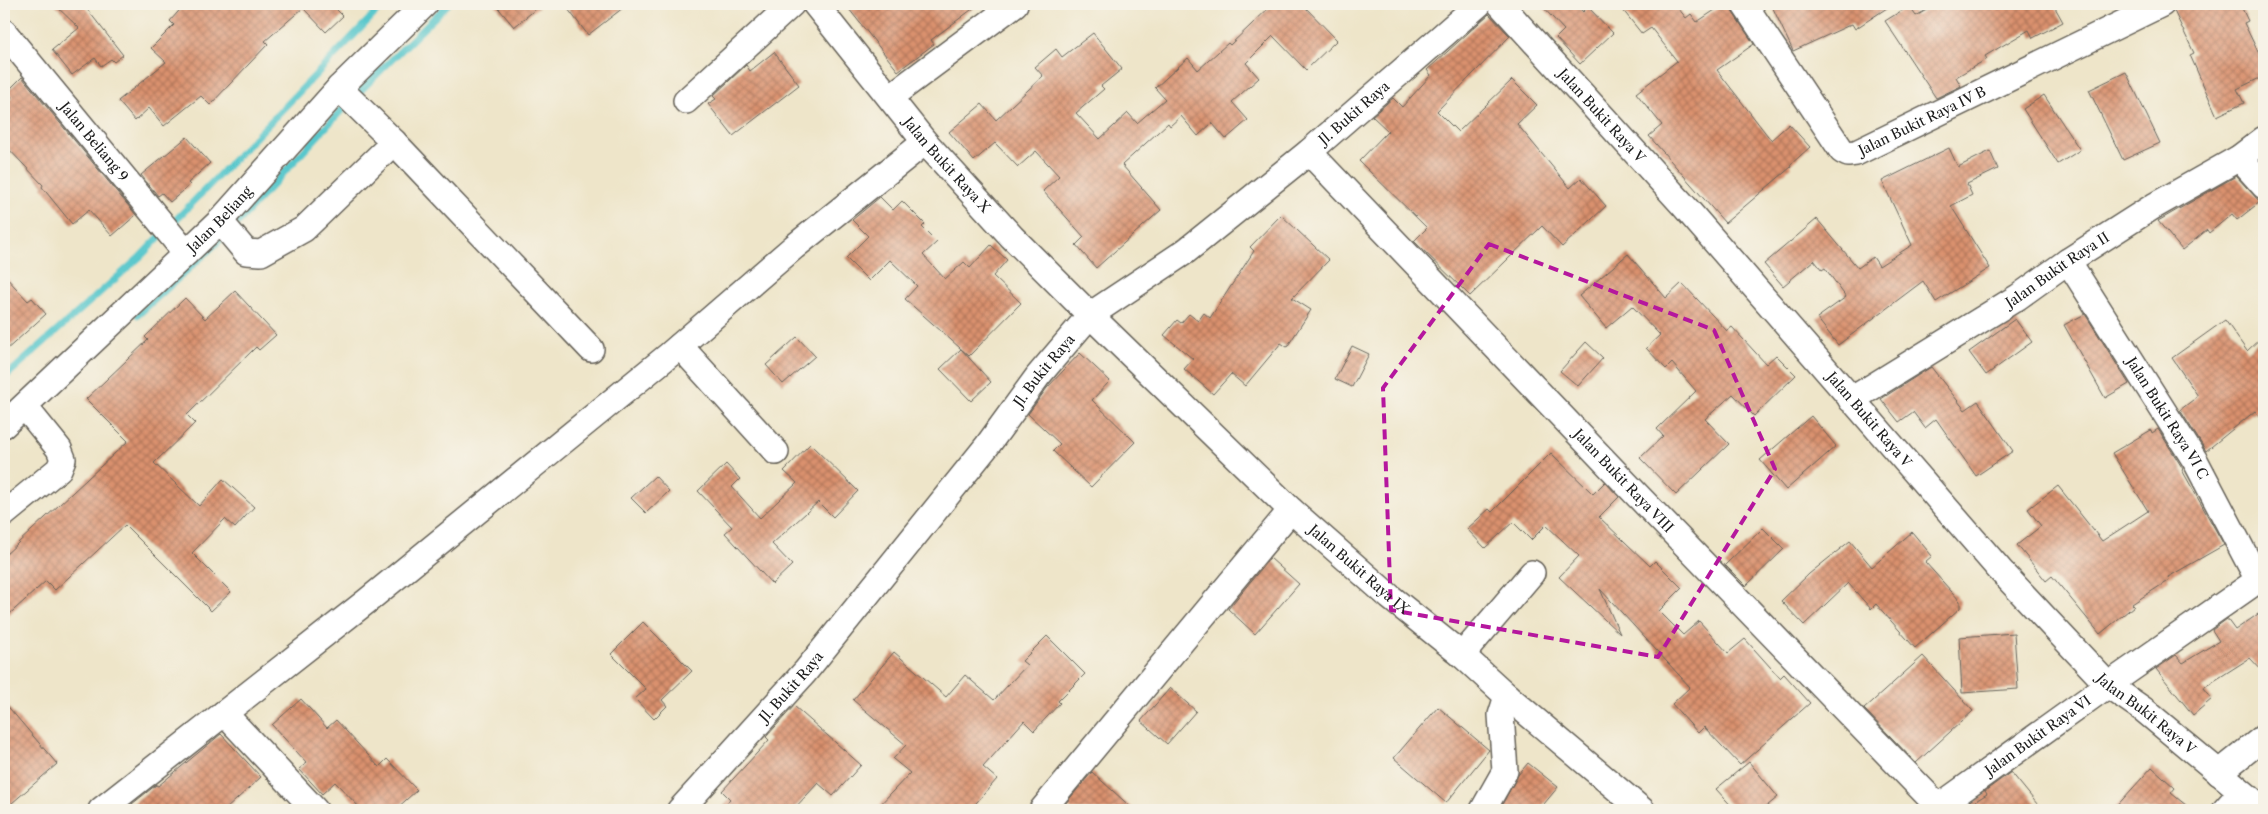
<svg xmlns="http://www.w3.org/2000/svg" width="2268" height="814" font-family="'Libre Caslon Text',serif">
  <defs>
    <pattern id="building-cross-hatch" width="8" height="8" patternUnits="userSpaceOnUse" patternTransform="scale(1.25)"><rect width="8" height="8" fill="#da916e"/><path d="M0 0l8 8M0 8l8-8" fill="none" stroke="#b0765a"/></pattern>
  </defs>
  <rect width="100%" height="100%" fill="#f7f3e8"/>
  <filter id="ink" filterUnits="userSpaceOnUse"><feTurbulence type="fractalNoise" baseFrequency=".02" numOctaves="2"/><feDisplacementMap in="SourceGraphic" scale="10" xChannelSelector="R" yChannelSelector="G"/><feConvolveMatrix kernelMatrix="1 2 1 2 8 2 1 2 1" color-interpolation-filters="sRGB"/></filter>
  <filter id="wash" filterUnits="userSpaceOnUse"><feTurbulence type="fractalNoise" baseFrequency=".0096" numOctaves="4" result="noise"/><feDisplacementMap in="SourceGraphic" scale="20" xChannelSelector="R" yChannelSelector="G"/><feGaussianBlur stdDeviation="1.12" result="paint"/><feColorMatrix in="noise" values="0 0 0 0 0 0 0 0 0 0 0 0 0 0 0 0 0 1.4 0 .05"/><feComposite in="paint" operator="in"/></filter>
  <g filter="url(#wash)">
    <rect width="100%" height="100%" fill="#eee5c9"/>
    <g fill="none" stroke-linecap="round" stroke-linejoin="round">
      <g stroke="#59c7cc" stroke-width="7">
        <polyline points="138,315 229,232 351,100 448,4"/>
        <polyline points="4,378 140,257 384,4"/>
      </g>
    </g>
    <g id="blocks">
      <g fill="url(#building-cross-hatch)">
        <polygon points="54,4 83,4 123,55 114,62 111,59 101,66 95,58 72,75 52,50 79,28"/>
        <polygon points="185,4 331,4 343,16 326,32 303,8 265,41 268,44 210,105 201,96 164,126 149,108 135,121 118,101 166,62 151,48 174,25 170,21"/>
        <polygon points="495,4 542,4 514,27"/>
        <polygon points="564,4 628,4 588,35"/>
        <polygon points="845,4 979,4 931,40 934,44 898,71"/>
        <polygon points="1273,4 1302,4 1337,40 1306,70 1273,36 1246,63 1259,78 1232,102 1248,120 1226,139 1212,123 1198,136 1181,116 1170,126 1168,123 1122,165 1161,210 1096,268 1076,245 1084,237 1043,191 1059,176 1036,151 1018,167 995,143 974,161 949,132 982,104 996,120 1043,76 1035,67 1056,49 1062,57 1093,33 1122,69 1101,86 1104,89 1076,113 1100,139 1128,113 1137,123 1165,99 1155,88 1188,58 1198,70 1228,43 1230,45"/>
        <polygon points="1540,4 1576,4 1583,12 1588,7 1613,33 1580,64 1556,38 1564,30"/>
        <polygon points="1618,4 1675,4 1686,18 1691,14 1697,22 1724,4 1727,4 1754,44 1717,70 1771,140 1789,124 1810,147 1790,165 1791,167 1725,223 1649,136 1662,125 1636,93 1677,61 1651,28 1642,34"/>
        <polygon points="1771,4 1893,4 1855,29 1852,24 1793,51"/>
        <polygon points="1937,4 2053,4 2063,22 2033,38 2029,30 1985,56 1987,59 1956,77 1961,86 1936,98 1885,21 1909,6 1916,16"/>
        <polygon points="2176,4 2240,4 2248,21 2244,23 2259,54 2264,51 2264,76 2237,89 2244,103 2217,116 2190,55 2194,53 2174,11"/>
        <polygon points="1489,14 1510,36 1437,111 1458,132 1512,80 1537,105 1517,124 1570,188 1581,178 1606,206 1562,247 1542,226 1470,296 1414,241 1427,228 1359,161 1388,131 1372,116 1393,98 1402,107 1431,75 1427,70"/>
        <polygon points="774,52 799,85 733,136 708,104 716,99 713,96 746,65 750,71"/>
        <polygon points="2126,72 2160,143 2123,160 2089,90"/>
        <polygon points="22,77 136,215 112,236 89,210 72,224 42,187 43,185 4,144 4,105 12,97 7,92"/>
        <polygon points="2044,95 2080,150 2058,164 2023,109"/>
        <polygon points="187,137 210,163 188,183 190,185 170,202 162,193 158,196 141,175"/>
        <polygon points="1949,148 1958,167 1990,151 1998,169 1967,184 1972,195 1951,206 1990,268 1936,302 1923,281 1838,345 1817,318 1846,297 1825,268 1822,270 1814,260 1783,286 1764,264 1817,219 1858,268 1873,257 1879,266 1912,245 1882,181"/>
        <polygon points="2236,176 2260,202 2237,220 2232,214 2209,233 2207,230 2182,250 2158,221"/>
        <polygon points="880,197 893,210 902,201 925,224 922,227 937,242 923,255 945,279 964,262 970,268 991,245 1007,260 993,276 1021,303 969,356 905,299 917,286 890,260 869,281 846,258 868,236 852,220"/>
        <polygon points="1281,215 1329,260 1292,298 1311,310 1287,347 1281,343 1245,386 1231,374 1213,394 1184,369 1193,359 1164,335 1177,320 1181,323 1189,314 1198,321 1204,313 1210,318 1254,251 1250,247"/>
        <polygon points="1628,254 1666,298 1682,283 1727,331 1732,327 1766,364 1776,355 1796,375 1754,416 1733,394 1705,419 1729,444 1676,495 1640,458 1663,436 1657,429 1696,391 1672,363 1666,369 1646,348 1660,335 1632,306 1606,328 1579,296"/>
        <polygon points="4,275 28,301 32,298 46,314 4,352"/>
        <polygon points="235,291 276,335 259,350 256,347 187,415 195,423 154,463 199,506 223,479 254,507 235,528 225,519 192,553 231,592 211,611 125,525 55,590 46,581 4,619 4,556 128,441 86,399 148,340 145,337 185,298 205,319"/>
        <polygon points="2085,314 2129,384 2105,398 2064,325"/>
        <polygon points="2015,319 2032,342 1986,375 1969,352"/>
        <polygon points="2225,320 2247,351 2264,335 2264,422 2255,411 2206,451 2180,410 2198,396 2172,358"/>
        <polygon points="797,337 815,356 783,384 766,365"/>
        <polygon points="1586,342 1603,358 1578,386 1560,371"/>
        <polygon points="1352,346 1369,354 1352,387 1335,379"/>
        <polygon points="961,349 991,382 971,401 940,369"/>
        <polygon points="1080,353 1110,381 1092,400 1135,442 1091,487 1053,451 1060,444 1028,414 1047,388"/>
        <polygon points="1931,367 1965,410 1978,401 2013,451 1976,476 1936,419 1925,428 1913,412 1899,422 1881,399"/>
        <polygon points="1811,416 1836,446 1786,490 1760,460"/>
        <polygon points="2158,429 2183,469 2182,470 2224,545 2168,577 2169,580 2132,604 2134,606 2100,634 2052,576 2046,581 2017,545 2041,526 2028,509 2058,486 2102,541 2148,511 2112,453 2151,430 2152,433"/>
        <polygon points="810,444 858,491 833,517 818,502 772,544 792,565 772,584 725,533 732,527 698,491 726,464 740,479 732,487 760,518 797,483 784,471"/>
        <polygon points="1551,453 1593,494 1605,482 1619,497 1599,517 1650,566 1655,561 1682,588 1659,611 1683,635 1699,621 1728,653 1745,639 1780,678 1784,674 1810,703 1740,765 1704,727 1698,733 1672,704 1690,687 1600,589 1620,634 1559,577 1579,556 1546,525 1531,540 1513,522 1485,548 1467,529 1489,509 1492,512"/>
        <polygon points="655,476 669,491 646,513 631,498"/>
        <polygon points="1763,528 1784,549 1746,586 1725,565"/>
        <polygon points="1912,532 1932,556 1925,562 1960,601 1960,608 1915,648 1876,604 1871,609 1848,583 1804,625 1781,601 1809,574 1850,541 1872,567"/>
        <polygon points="1270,558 1299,584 1255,634 1228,609"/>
        <polygon points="2264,610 2264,673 2250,658 2203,688 2212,699 2193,715 2156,669 2176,655 2183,663 2219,641 2212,630 2227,619 2235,630"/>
        <polygon points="643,622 692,671 662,700 667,706 654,719 635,699 646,689 611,654"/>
        <polygon points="2014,633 2018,689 1962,693 1959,637"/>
        <polygon points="1047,636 1085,674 1058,701 1060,703 1034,731 1024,721 983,767 997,779 970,810 875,810 910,773 893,759 906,745 853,700 894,652 946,697 965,675 994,700 1027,665 1022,661"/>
        <polygon points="1923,656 1973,711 1916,763 1864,709"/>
        <polygon points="1170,688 1196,711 1167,744 1141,721"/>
        <polygon points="301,699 327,728 336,720 379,767 387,759 417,790 395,810 362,810 335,782 322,794 299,769 307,763 272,725"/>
        <polygon points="4,702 57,764 4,810"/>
        <polygon points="794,706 861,765 833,796 818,783 793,810 720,810 730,799 722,791 769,740 766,737"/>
        <polygon points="1438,707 1489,750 1446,803 1394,758"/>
        <polygon points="221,734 261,777 225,810 137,810 132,804 156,785 158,786"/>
        <polygon points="1749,762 1778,797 1762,810 1735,810 1716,789"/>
        <polygon points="1528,763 1558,787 1539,810 1499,810 1518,775"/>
        <polygon points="2152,767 2175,788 2171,793 2192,810 2113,810"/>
        <polygon points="1092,772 1134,810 1072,810 1065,804"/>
        <polygon points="2011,772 2042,810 1961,810 1987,794 1985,791"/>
      </g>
    </g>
  </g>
  <g filter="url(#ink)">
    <use href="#blocks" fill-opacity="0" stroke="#666259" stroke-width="1"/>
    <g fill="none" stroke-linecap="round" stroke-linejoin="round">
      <g stroke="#666259" stroke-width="28">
        <g id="minor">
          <path id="s1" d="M815 4 925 142 1012 237 1090 315 1291 510 1390 597 1462 655 1507 696 1642 810"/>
          <path id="s2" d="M1500 4 1684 206 2000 570 2108 685 2144 710 2264 810"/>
          <path id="s3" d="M1744 4 1842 151 1848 154 1856 153 2162 4"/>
          <path id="s4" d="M4 32 186 253"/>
          <polyline points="890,97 1015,4"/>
          <polyline points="686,101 792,4"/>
          <polyline points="394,142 591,349"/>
          <path id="s5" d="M1309 152 1638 496 1939 807"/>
          <polyline points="2239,158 2264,186"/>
          <polyline points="220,221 246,252 261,253 304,229 394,142 339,88"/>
          <path id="s6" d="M2068 261 2196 462 2258 580"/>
          <polyline points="680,346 776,452"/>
          <path id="s7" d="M1851 400 2018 297 2068 261 2154 206 2239 158 2264 139"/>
          <path id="s8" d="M4 425 220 221 339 88 425 4"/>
          <polyline points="4,514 59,469 63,459 59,449 25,407"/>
          <polyline points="1462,655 1532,573"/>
          <polyline points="224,713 315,810"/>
          <polyline points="2219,773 2264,737"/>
          <polyline points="101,810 367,601 669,355 794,247 925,142"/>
          <path id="s9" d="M680 810 805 672 987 446 1038 376 1090 315 1186 251 1309 152 1479 4"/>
          <polyline points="1042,810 1291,510"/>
          <polyline points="1483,810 1505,771 1501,715 1507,696"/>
          <path id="s10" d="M1934 810 2108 685 2264 576"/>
          <polyline points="2225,810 2241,792"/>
        </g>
      </g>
      <use href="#minor" stroke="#fff" stroke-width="25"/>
    </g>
  </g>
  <path fill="none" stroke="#b5179e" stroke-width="4" stroke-dasharray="10 6" stroke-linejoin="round" d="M1489 244 1714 330 1775 469 1658 657 1391 610 1383 388Z"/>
  <g text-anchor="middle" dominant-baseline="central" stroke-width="4.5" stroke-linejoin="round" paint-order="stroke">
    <g font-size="14" fill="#1c1c1c" stroke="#f7f3e8">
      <text stroke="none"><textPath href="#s9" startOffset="976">Jl. Bukit Raya</textPath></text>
      <text stroke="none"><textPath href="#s2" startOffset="151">Jalan Bukit Raya V</textPath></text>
      <text stroke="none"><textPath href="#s3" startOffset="265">Jalan Bukit Raya IV B</textPath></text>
      <text stroke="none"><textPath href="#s4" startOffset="142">Jalan Beliang 9</textPath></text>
      <text stroke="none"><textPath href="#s1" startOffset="208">Jalan Bukit Raya X</textPath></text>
      <text stroke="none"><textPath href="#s8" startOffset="298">Jalan Beliang</textPath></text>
      <text stroke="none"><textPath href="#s7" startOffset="244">Jalan Bukit Raya II</textPath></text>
      <text stroke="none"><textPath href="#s9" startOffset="571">Jl. Bukit Raya</textPath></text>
      <text stroke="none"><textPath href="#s6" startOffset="186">Jalan Bukit Raya VI C</textPath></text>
      <text stroke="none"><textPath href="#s2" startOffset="556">Jalan Bukit Raya V</textPath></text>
      <text stroke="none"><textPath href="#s5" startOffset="455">Jalan Bukit Raya VIII</textPath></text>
      <text stroke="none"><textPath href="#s1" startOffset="786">Jalan Bukit Raya IX</textPath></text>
      <text stroke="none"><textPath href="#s9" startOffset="166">Jl. Bukit Raya</textPath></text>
      <text stroke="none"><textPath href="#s2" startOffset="961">Jalan Bukit Raya V</textPath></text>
      <text stroke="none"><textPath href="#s10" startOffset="128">Jalan Bukit Raya VI</textPath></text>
    </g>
  </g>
  <rect width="2268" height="814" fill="none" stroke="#f7f3e8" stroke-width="20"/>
</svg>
